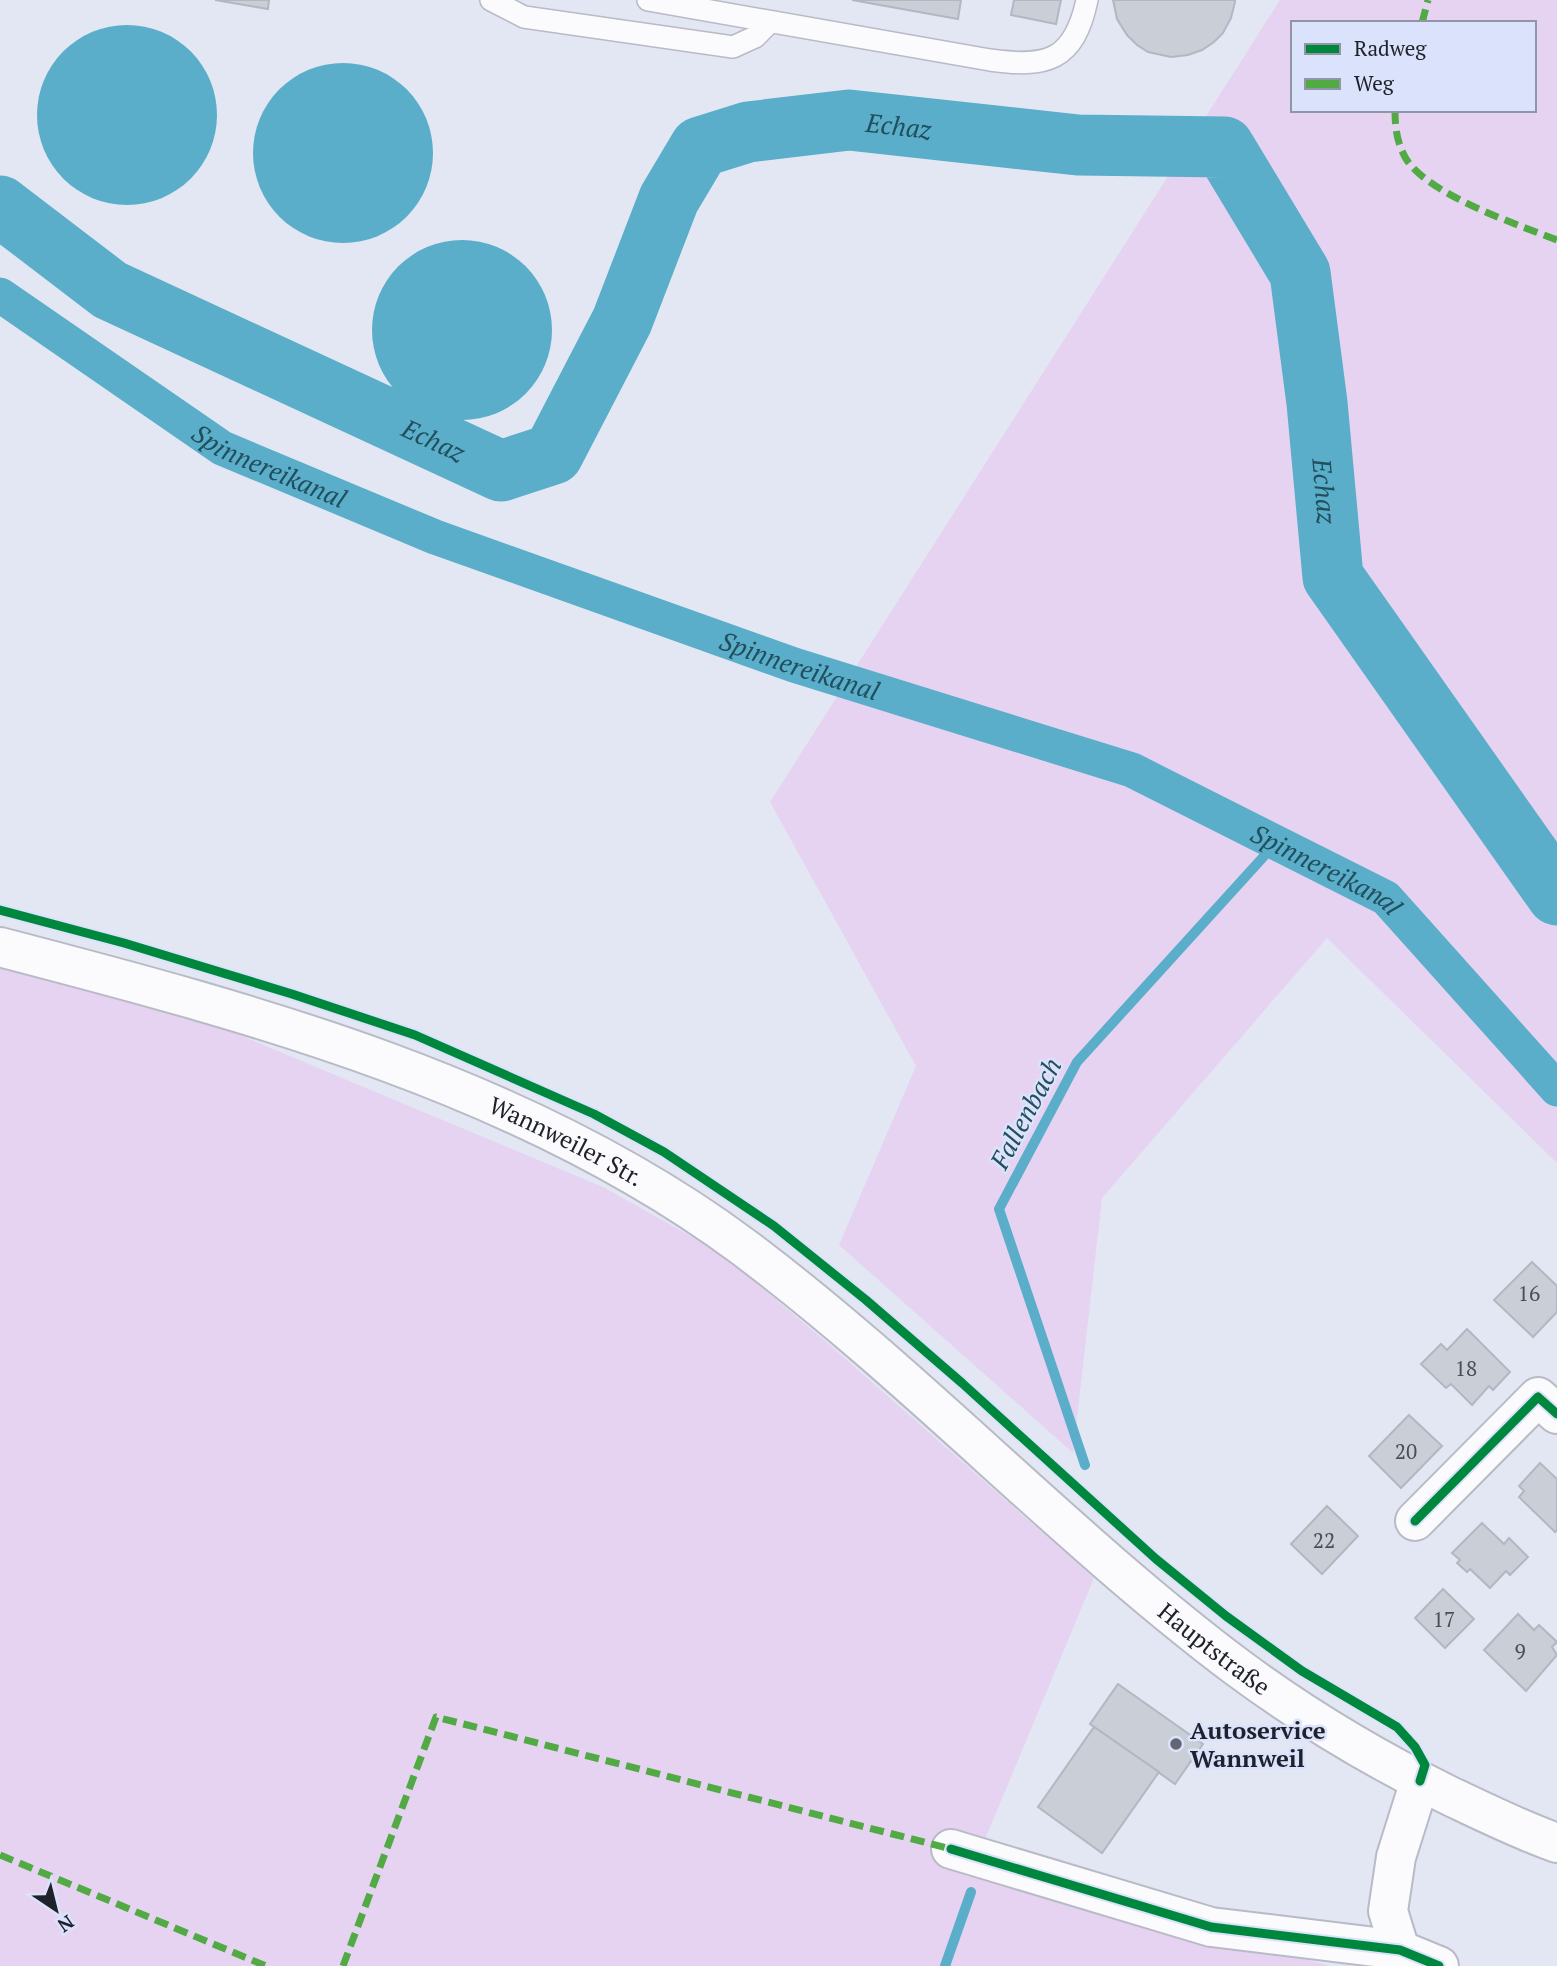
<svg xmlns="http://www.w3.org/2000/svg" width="1557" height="1966" font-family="'PT Serif',serif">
  <rect width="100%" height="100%" fill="#e3e7f4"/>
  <g fill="#e5d3f1" fill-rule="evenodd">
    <path d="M1280 0H1557V1163L1327 938 1102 1198 1073 1453 839 1245 916 1066 770 802ZM1293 23H1534V110H1293Z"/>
    <polygon points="0,963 173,1007 605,1188 719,1252 824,1340 1094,1578 973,1868 1330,1966 0,1966"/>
  </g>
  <g fill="#5aaec9">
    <circle cx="127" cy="115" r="90"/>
    <circle cx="343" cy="153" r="90"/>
    <circle cx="462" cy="330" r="90"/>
  </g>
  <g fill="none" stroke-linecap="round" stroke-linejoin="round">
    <g stroke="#5aaec9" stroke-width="10">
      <polyline points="1085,1465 999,1209 1077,1062 1276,843"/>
      <polyline points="945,1966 971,1892"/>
    </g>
    <path stroke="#5aaec9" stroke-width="35" id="s1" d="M0 295 222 448 435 537 794 665 1132 770 1386 898 1557 1089"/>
    <path stroke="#5aaec9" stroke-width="61" id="s2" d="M0 206 110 290 501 471 553 454 622 321 669 199 700 147 748 132 849 120 1078 145 1224 147 1300 273 1317 403 1333 577 1557 895"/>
  </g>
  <g fill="#c9ced7" stroke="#b2b8c1" stroke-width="2">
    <polygon points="215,0 269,0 268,9"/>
    <polygon points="852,0 961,0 958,19"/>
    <polygon points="1014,0 1061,0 1056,24 1011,15"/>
    <polygon points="1113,0 1235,0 1235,2 1231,18 1223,33 1214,42 1202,50 1188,55 1171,57 1148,52 1137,45 1127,35 1117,19"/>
    <polygon points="1532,1262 1557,1286 1557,1312 1533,1337 1494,1300"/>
    <polygon points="1467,1329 1510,1372 1493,1390 1489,1386 1472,1405 1451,1384 1446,1388 1421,1364 1441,1344 1447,1350"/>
    <polygon points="1409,1415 1442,1446 1401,1488 1369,1456"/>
    <polygon points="1540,1463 1557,1479 1557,1530 1555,1532 1519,1497 1524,1491 1519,1486"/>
    <polygon points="1327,1506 1358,1536 1322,1574 1291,1544"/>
    <polygon points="1482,1523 1504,1544 1509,1538 1528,1557 1510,1575 1506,1571 1490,1588 1470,1569 1467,1572 1457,1563 1460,1560 1452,1553"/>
    <polygon points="1443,1589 1474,1619 1445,1648 1415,1618"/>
    <polygon points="1518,1614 1534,1630 1539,1625 1557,1642 1552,1647 1557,1655 1526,1691 1484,1650"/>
    <polygon points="1118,1684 1203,1744 1175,1784 1090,1724"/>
    <polygon points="1094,1727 1159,1772 1102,1853 1038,1807"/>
  </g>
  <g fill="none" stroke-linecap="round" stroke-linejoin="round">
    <g stroke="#b8bbc5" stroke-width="24">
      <g id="lane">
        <polyline points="491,0 524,17 733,47 755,37 770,22"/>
        <path d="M648 0 990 60C1047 68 1074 61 1087 0"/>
      </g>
    </g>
    <g stroke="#b8bbc5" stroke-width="42">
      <g id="street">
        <polyline points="1415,1521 1538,1397 1557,1414"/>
        <polyline points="951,1849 1211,1927 1400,1950 1439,1966"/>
        <polyline points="1400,1950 1388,1911 1396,1857 1420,1781"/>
      </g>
    </g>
    <g stroke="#b8bbc5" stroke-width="42">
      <g id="secondary">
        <path id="s3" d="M0 947C257 1014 526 1086 742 1246 916 1376 1064 1537 1237 1667 1303 1716 1375 1759 1448 1795 1484 1812 1520 1830 1557 1843"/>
      </g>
    </g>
    <use href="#lane" stroke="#fbfbfd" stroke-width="21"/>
    <use href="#street" stroke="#fbfbfd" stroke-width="38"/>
    <use href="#secondary" stroke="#fbfbfd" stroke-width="38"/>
    <g stroke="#52aa44" stroke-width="7" stroke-dasharray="14 7" stroke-linecap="butt">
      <polyline points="1422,23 1428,0"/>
      <path d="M1395 110C1395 128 1397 142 1405 157 1425 194 1519 225 1557 240"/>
      <polyline points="0,1855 266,1966"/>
      <polyline points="343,1966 436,1717 951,1849"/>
    </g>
    <g stroke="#dbe3fc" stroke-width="13">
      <g id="cycleway">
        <polyline points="0,910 124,943 292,994 415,1035 594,1114 664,1152 774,1226 866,1300 962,1383 1156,1559 1226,1616 1302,1671 1397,1727 1415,1747 1425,1765 1420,1781"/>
        <polyline points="1415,1521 1538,1397 1557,1414"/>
        <polyline points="951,1849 1211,1927 1400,1950 1439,1966"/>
      </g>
    </g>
    <use href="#cycleway" stroke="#00873e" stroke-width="9"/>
  </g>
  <circle fill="#646771" stroke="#dbe3fc" stroke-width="2.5" cx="1176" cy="1744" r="7"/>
  <g text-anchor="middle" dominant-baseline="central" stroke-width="5" stroke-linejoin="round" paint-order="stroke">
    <g font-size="21" fill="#4a4e57">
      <text x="1529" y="1293">16</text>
      <text x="1466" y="1368">18</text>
      <text x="1406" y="1451">20</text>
      <text x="1324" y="1540">22</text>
      <text x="1444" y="1619">17</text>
      <text x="1520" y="1651">9</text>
    </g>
    <g font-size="24" fill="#1f222b" stroke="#dbe3fc">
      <text stroke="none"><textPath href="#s3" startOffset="600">Wannweiler Str.</textPath></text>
      <text stroke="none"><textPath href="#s3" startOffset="1426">Hauptstraße</textPath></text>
    </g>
    <g font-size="24" font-weight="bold" fill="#1f222b" stroke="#dbe3fc" text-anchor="start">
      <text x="1190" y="1730">Autoservice<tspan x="1190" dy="28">Wannweil</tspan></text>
    </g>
    <g font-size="26" font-style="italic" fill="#224f5e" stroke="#dbe3fc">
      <text stroke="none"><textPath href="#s2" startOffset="1167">Echaz</textPath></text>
      <text stroke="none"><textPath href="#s2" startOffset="495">Echaz</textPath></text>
      <text stroke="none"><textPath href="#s1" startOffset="320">Spinnereikanal</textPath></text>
      <text stroke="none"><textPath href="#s2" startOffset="1860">Echaz</textPath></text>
      <text stroke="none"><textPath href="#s1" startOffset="887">Spinnereikanal</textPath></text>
      <text stroke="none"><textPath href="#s1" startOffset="1454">Spinnereikanal</textPath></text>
      <text transform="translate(1025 1113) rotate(-62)">Fallenbach</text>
    </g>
  </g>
  <rect x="1291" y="21" width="245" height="91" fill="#dbe3fc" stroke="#9096a8" stroke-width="2"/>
  <rect x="1305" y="44" width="35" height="10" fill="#00873e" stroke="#9096a8" stroke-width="2"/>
  <text x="1354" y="56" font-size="21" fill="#1f222b">Radweg</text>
  <rect x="1305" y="79" width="35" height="10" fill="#52aa44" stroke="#9096a8" stroke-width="2"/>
  <text x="1354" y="91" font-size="21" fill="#1f222b">Weg</text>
  <g transform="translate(56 1910) rotate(145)" stroke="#dbe3fc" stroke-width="5" paint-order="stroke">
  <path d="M0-5L12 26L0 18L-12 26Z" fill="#1f222b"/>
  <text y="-10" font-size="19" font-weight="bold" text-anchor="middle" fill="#1f222b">N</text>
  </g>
</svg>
